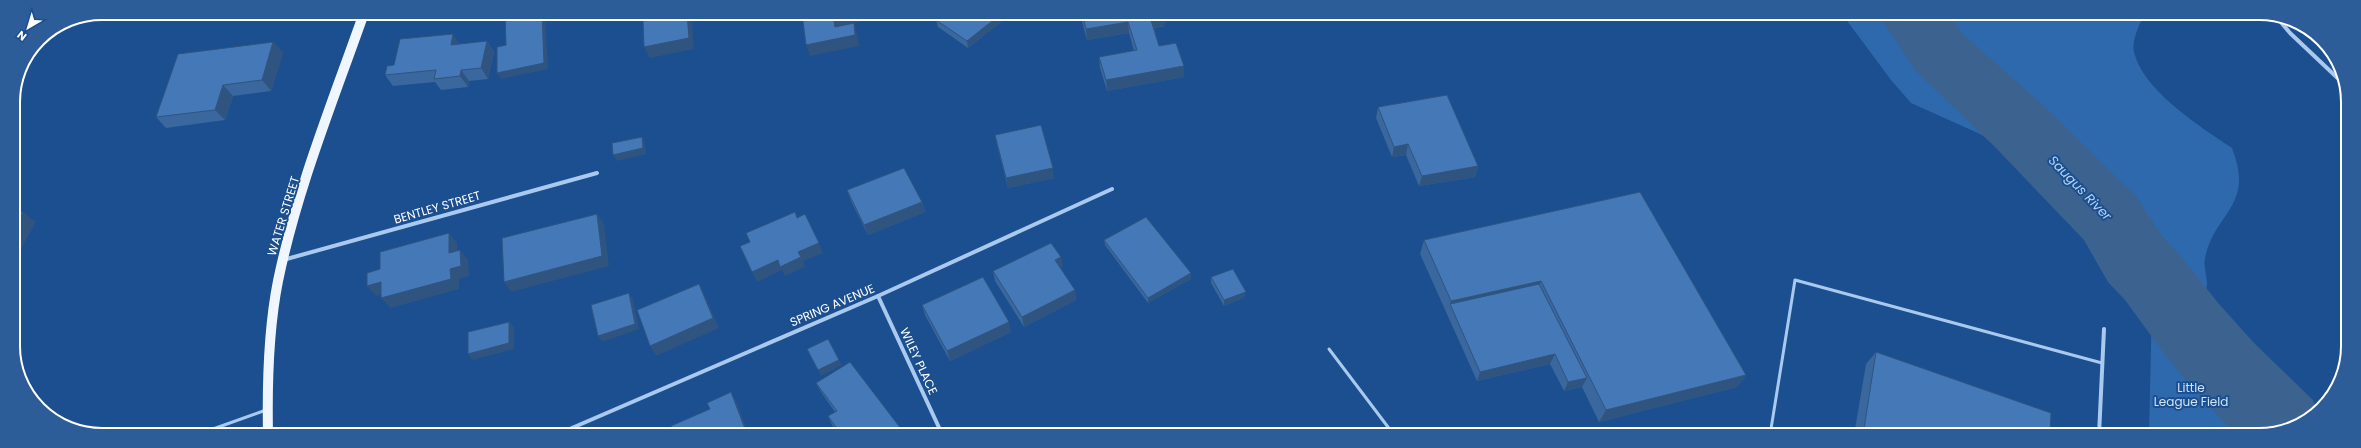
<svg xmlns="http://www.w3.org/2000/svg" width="2361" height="448" font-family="Poppins,sans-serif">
  <rect width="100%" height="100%" fill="#1b4f8f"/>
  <path fill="#2e69ad" d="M1842 14H2144C2140 24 2131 41 2134 52 2143 91 2201 127 2232 148 2255 207 2215 211 2205 258 2203 266 2207 275 2207 283 2207 289 2204 297 2204 304L2191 306 2181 314 2226 369 2284 427 2265 435H2149L2152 301 2127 269 2078 226 2007 151 1980 134 1911 103 1891 80Z"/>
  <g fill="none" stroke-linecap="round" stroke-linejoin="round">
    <polygon fill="#3c6290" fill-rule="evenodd" points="1878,14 1947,14 1964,35 2045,107 2136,196 2162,236 2179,254 2219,304 2255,344 2313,400 2318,413 2265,435 2236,435 2197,394 2163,352 2125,300 2108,282 2084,240 1995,147 1916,71"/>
    <g stroke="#a9c9ee" stroke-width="3">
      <polyline points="1329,349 1394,435"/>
      <polyline points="199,434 266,410"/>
      <polyline points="1770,435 1795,280 2102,363"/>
    </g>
    <g stroke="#a9c9ee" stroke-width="4">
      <polyline points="2275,15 2290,33 2346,86"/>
      <polyline points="363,18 386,13"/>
      <polyline points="283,260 597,173"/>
      <polyline points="878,296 942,434"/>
      <polyline points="558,434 878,296 1112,189"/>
      <polyline points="2099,435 2104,329"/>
    </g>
    <path stroke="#f0f6ff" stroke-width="10" d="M268 434C267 383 268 331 278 281 297 189 333 101 364 13"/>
  </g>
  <g fill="#3a679d">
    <polygon points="1080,13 1171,13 1165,15 1165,26 1154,28 1159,46 1184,66 1184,77 1107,91 1100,68 1099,57 1134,51 1129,33 1087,40 1081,18"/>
    <polygon points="1001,14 1002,21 968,48 938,27 936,20"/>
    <polygon points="487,41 494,52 488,79 469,81 468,87 441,90 435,82 393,86 385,75 394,65 460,44"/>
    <polygon points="273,42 283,53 271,91 233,96 225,120 166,128 156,117"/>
    <polygon points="1378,107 1478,166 1475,177 1419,186 1406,155 1392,157 1376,118"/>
    <polygon points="995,135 1054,178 1008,188 997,145"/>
    <polygon points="2347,180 2347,190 2340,185"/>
    <polygon points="847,190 922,202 925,212 868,235 851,201"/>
    <polygon points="1640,192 1746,375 1737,387 1599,422 1582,387 1564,391 1550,364 1477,381 1420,254 1424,240"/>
    <polygon points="1104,240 1191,279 1148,303 1105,245"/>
    <polygon points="1061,257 1062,267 1060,268 1075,290 1076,300 1024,327 995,281 993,271"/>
    <polygon points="1211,277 1245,297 1224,306 1211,283"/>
    <polygon points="922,305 1011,332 950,361 925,315"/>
    <polygon points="1876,352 2050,435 1854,435 1866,364"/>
    <polygon points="816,383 905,434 839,434 832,425 828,416 835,412 821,392"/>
  </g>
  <g fill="#305480">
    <polygon points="542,13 545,13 548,69 501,79 497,73"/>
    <polygon points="687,13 740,13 692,22 694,49 650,58 644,47"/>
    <polygon points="842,13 868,13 869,20 835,27 833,15"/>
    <polygon points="1001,14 1002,21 968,48 967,41"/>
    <polygon points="1165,15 1165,26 1151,28 1150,17"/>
    <polygon points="1128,22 1129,33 1087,40 1086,29"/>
    <polygon points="854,23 857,34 859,46 810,56 806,45"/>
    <polygon points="453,34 460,45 451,45"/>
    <polygon points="487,41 494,52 488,79 481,68"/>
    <polygon points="273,42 283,53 271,91 262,80"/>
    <polygon points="1184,66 1184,77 1107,91 1106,80"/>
    <polygon points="461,70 469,81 468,87 460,76"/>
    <polygon points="223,85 233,96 225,120 215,110"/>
    <polygon points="642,137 645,143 646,154 617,161 613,155"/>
    <polygon points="1408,144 1406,155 1392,157 1394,147"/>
    <polygon points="1478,166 1475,177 1419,186 1422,176"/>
    <polygon points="1053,168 1054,178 1008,188 1006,178"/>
    <polygon points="922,202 925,212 868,235 864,225"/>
    <polygon points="23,212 36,222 14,262 14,228"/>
    <polygon points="597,214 604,224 609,266 511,292 504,282"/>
    <polygon points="449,233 457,243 458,263 449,253"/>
    <polygon points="819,243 823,253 803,261 805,267 785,276 782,270 757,282 752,272"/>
    <polygon points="460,250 468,260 469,276 459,279 459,289 391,308 381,298"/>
    <polygon points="1061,257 1062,267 1056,270 1055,260"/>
    <polygon points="1191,273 1191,279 1148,303 1148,298"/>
    <polygon points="1541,281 1535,294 1450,304 1451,301"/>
    <polygon points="381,282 390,292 376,296 367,286"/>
    <polygon points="699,284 704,294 719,328 656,356 650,346"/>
    <polygon points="1075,290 1076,300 1024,327 1022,317"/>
    <polygon points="1246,292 1245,297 1224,306 1224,300"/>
    <polygon points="629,293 633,299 639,329 602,342 598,336"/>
    <polygon points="509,322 514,327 514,349 473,360 468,354"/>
    <polygon points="1009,322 1011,332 950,361 947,351"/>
    <polygon points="1555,354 1550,364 1477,381 1480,372"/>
    <polygon points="839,360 842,365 821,376 818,370"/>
    <polygon points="1746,375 1737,387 1599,422 1606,410"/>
    <polygon points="1587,378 1582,387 1564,391 1568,382"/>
    <polygon points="731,392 736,401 749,434 747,434"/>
  </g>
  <g fill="#4478b7" stroke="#305480">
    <polygon points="505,13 542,13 544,63 497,73 497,47 506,45"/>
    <polygon points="661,13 687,13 689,38 644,47 643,21 661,17"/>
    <polygon points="802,13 842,13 833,15 835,27 854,23 855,35 806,45"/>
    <polygon points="946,13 1000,13 1001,14 967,41 936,20"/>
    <polygon points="1082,13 1164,13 1165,15 1150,17 1159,46 1176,43 1184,66 1106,80 1099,57 1137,50 1128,22 1086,29"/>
    <polygon points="453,34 451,45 487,41 481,68 461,70 460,76 434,79 436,70 385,75 387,66 394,65 400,39"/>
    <polygon points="273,42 262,80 223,85 215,110 156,117 178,54"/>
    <polygon points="1447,95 1478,166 1422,176 1408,144 1394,147 1378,107"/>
    <polygon points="1041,125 1053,168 1006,178 995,135"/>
    <polygon points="642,137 643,148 613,155 612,143"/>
    <polygon points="904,168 922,202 864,225 847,190"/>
    <polygon points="1640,192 1746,375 1606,410 1541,281 1451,301 1424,240"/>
    <polygon points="14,212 23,212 14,228"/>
    <polygon points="795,212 797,218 805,214 819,243 798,252 801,257 780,267 778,260 752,272 740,246 750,242 746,233"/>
    <polygon points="597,214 602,256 504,282 502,238"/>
    <polygon points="1146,217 1191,273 1148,298 1104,240"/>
    <polygon points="449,233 449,253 460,250 461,266 450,269 451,279 381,298 381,282 367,286 367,273 380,269 380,252"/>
    <polygon points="1051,243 1061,257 1055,260 1075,290 1022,317 993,271"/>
    <polygon points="1233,269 1246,292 1224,300 1211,277"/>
    <polygon points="983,277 1009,322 947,351 922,305"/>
    <polygon points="699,284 713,318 650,346 637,310"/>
    <polygon points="1539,284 1587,378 1568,382 1555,354 1480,372 1450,304"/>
    <polygon points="629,293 635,324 598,336 591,305"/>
    <polygon points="509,322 509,343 468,354 468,332"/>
    <polygon points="828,339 839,360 818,370 807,349"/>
    <polygon points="1876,352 2051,413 2050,435 1863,435"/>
    <polygon points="850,362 905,434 841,434 828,416 837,411 816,383"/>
    <polygon points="731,392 747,434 674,434 671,426 710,409 707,403"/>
  </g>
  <g text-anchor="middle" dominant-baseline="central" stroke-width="4" stroke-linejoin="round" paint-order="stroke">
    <g font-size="12" fill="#fff" stroke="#1b4f8f">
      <text transform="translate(437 207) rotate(-16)">BENTLEY STREET</text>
      <text transform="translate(283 216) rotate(-73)">WATER STREET</text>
      <text transform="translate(832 305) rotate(-23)">SPRING AVENUE</text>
      <text transform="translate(919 361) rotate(65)">WILEY PLACE</text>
    </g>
    <g font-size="12" fill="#cfe3fa" stroke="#1b4f8f">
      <text x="2191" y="387">Little<tspan x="2191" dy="14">League Field</tspan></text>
    </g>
    <g font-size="13" font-style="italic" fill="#b5d3f5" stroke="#1b4f8f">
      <text transform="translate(2080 188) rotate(46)">Saugus River</text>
    </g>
  </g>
  <path d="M0 0H2361V448H0ZM102 20H2259A82 82 0 0 1 2341 102V346A82 82 0 0 1 2259 428H102A82 82 0 0 1 20 346V102A82 82 0 0 1 102 20Z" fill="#2d5d98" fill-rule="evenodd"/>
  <path fill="none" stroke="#fff" stroke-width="2" d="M102 20H2259A82 82 0 0 1 2341 102V346A82 82 0 0 1 2259 428H102A82 82 0 0 1 20 346V102A82 82 0 0 1 102 20Z"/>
  <g transform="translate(28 28) rotate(218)" stroke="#1b4f8f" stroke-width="3" paint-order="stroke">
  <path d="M0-3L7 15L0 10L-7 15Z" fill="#ffffff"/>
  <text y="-6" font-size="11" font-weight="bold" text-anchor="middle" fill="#ffffff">N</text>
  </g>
</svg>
